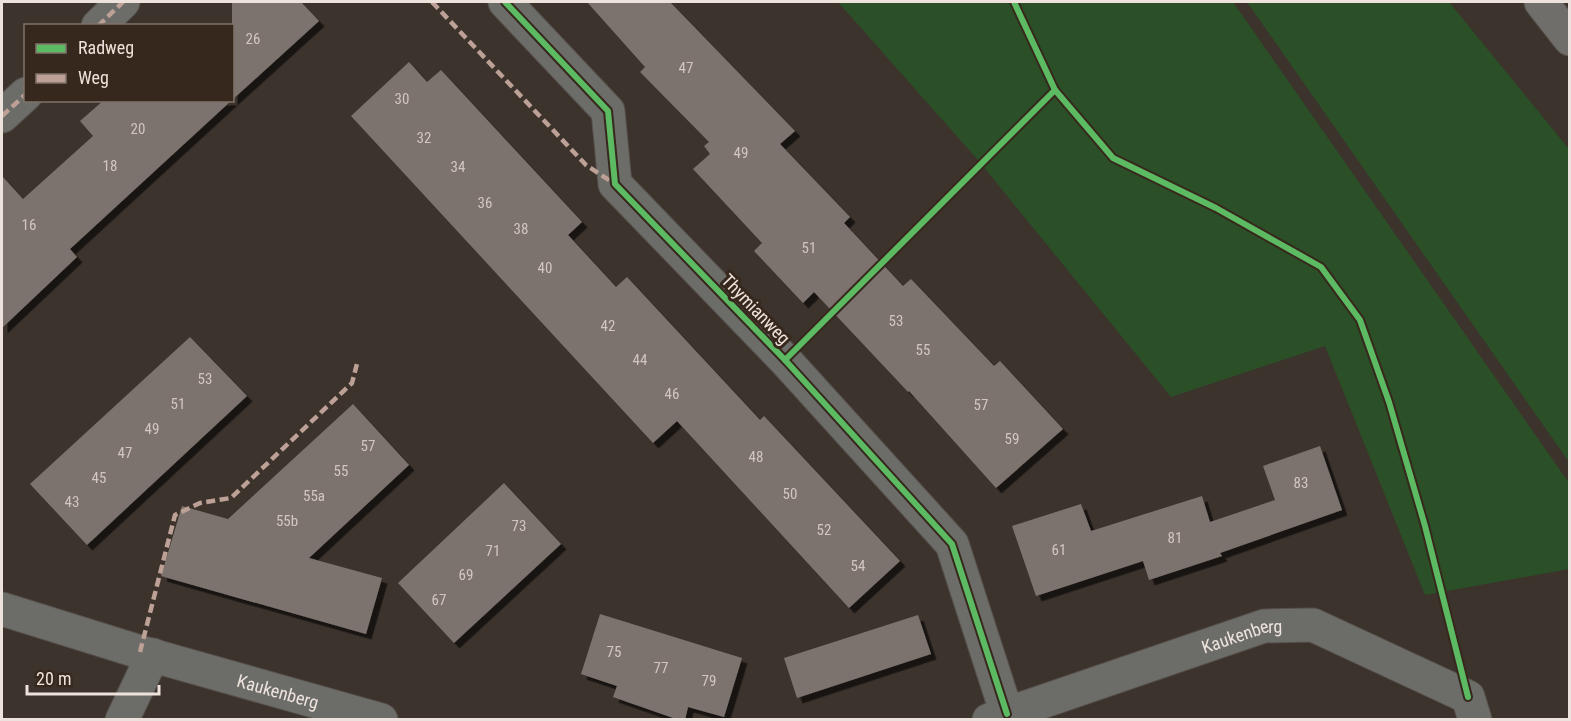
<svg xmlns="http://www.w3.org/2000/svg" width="1571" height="721" font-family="'Roboto Condensed',sans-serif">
  <defs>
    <filter id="shadow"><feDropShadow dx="5.5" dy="5.5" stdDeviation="0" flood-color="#0009"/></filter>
  </defs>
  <rect width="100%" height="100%" fill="#3c332d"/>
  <g fill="#2b4f26">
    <polygon points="838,2 1233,2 1569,483 1569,569 1425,595 1325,346 1171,397 977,159"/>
    <polygon points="1247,2 1449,2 1569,149 1569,462"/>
  </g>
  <g fill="#7c736e" filter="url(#shadow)">
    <polygon points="232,2 301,2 319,21 232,100"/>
    <polygon points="587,2 670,2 795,131 780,144 850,217 844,223 903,286 911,279 994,366 1000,361 1063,429 996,488 909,391 908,392 894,377 814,292 803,303 754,251 762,243 693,169 710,154 704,146 709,142 640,72 645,67"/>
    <polygon points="409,62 427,82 441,70 582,222 568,235 616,287 627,277 760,420 764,416 900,561 849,608 677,421 653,443 351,116"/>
    <polygon points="104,100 232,100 70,249 77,257 2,328 2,176 23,199 93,136 80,121"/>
    <polygon points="190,337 247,396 87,545 30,484"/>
    <polygon points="353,404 409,465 309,558 382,578 366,634 161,576 182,506 228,519"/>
    <polygon points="1320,446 1342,510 1220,553 1222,556 1149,580 1143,561 1036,596 1012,526 1081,504 1091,531 1202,496 1210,522 1275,500 1263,466"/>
    <polygon points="504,483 561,544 454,643 398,583"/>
    <polygon points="600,614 742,658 724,717 688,707 685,720 679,720 613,697 617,686 581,674"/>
    <polygon points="918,615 931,654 797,698 784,658"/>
  </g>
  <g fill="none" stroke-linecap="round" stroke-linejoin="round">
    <g stroke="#57504b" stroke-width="35">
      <g id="street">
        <polyline points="505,2 608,111 615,184 785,360 952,544 1007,714"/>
        <polyline points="98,26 123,2"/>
        <polyline points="2,116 26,94"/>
        <path id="s1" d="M2 609 140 652 381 720"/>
        <polyline points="122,720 153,655"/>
        <path id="s2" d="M989 720 1264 626 1313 625 1468 697 1475 720"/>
      </g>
    </g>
    <g stroke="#57504b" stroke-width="35">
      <polyline id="secondary" points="1541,2 1570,39"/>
    </g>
    <use href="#street" stroke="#6c6c69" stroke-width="33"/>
    <use href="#secondary" stroke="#6f6e6a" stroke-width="33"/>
    <g stroke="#bda197" stroke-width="4.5" stroke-dasharray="9 4.5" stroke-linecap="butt">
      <polyline points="432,2 586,165 615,184"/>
      <polyline points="98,26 123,2"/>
      <polyline points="2,116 26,94"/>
      <polyline points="140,652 175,515 200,503 231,498 352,383 358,360"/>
    </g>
    <g stroke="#37281d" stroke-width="10">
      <g id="cycleway">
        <polyline points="505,2 608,111 615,184 785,360 952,544 1007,714"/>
        <polyline points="1014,2 1055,90 1113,158 1216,208 1321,267 1360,320 1389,402 1425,526 1468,697"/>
        <polyline points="785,360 1055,90"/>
      </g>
    </g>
    <use href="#cycleway" stroke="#5cba63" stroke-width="6"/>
  </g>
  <g text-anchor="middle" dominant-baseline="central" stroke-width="6" stroke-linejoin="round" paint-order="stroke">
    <g font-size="15" fill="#d2c7c0">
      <text x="253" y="39">26</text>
      <text x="686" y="68">47</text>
      <text x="402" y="99">30</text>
      <text x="138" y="129">20</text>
      <text x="424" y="138">32</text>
      <text x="741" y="153">49</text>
      <text x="110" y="166">18</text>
      <text x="458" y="167">34</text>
      <text x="485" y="203">36</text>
      <text x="29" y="225">16</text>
      <text x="521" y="229">38</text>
      <text x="809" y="248">51</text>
      <text x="545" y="268">40</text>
      <text x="896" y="321">53</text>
      <text x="608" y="326">42</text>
      <text x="923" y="350">55</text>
      <text x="640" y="360">44</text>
      <text x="205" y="379">53</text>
      <text x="672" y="394">46</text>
      <text x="178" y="404">51</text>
      <text x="981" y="405">57</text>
      <text x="152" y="429">49</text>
      <text x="1012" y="439">59</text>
      <text x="368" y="446">57</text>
      <text x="125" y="453">47</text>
      <text x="756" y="457">48</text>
      <text x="341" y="471">55</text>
      <text x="99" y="478">45</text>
      <text x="1301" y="483">83</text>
      <text x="790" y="494">50</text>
      <text x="314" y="496">55a</text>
      <text x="72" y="502">43</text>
      <text x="287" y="521">55b</text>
      <text x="519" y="526">73</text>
      <text x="824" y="530">52</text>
      <text x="1175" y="538">81</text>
      <text x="1059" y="550">61</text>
      <text x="493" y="551">71</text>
      <text x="858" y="566">54</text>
      <text x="466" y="575">69</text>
      <text x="439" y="600">67</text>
      <text x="614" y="652">75</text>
      <text x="661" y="668">77</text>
      <text x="709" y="681">79</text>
    </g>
    <g font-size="18" fill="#eee3dc" stroke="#37281d">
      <text transform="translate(756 309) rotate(46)">Thymianweg</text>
      <text stroke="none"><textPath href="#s2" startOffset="267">Kaukenberg</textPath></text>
      <text stroke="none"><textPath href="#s1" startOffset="288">Kaukenberg</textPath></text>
    </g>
  </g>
  <rect width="1571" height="721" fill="none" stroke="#eee3dc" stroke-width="6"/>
  <rect x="24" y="24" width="210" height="78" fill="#37281d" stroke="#807369" stroke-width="1.5"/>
  <rect x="36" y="44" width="30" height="9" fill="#5cba63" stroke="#807369" stroke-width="1.5"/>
  <text x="78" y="54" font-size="18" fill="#eee3dc">Radweg</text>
  <rect x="36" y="74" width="30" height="9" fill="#bda197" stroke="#807369" stroke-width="1.5"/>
  <text x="78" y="84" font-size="18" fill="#eee3dc">Weg</text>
  <path d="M27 685v9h132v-9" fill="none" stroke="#eee3dc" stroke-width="3"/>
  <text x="36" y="685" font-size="18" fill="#eee3dc" stroke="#37281d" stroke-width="4.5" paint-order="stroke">20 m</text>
</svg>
